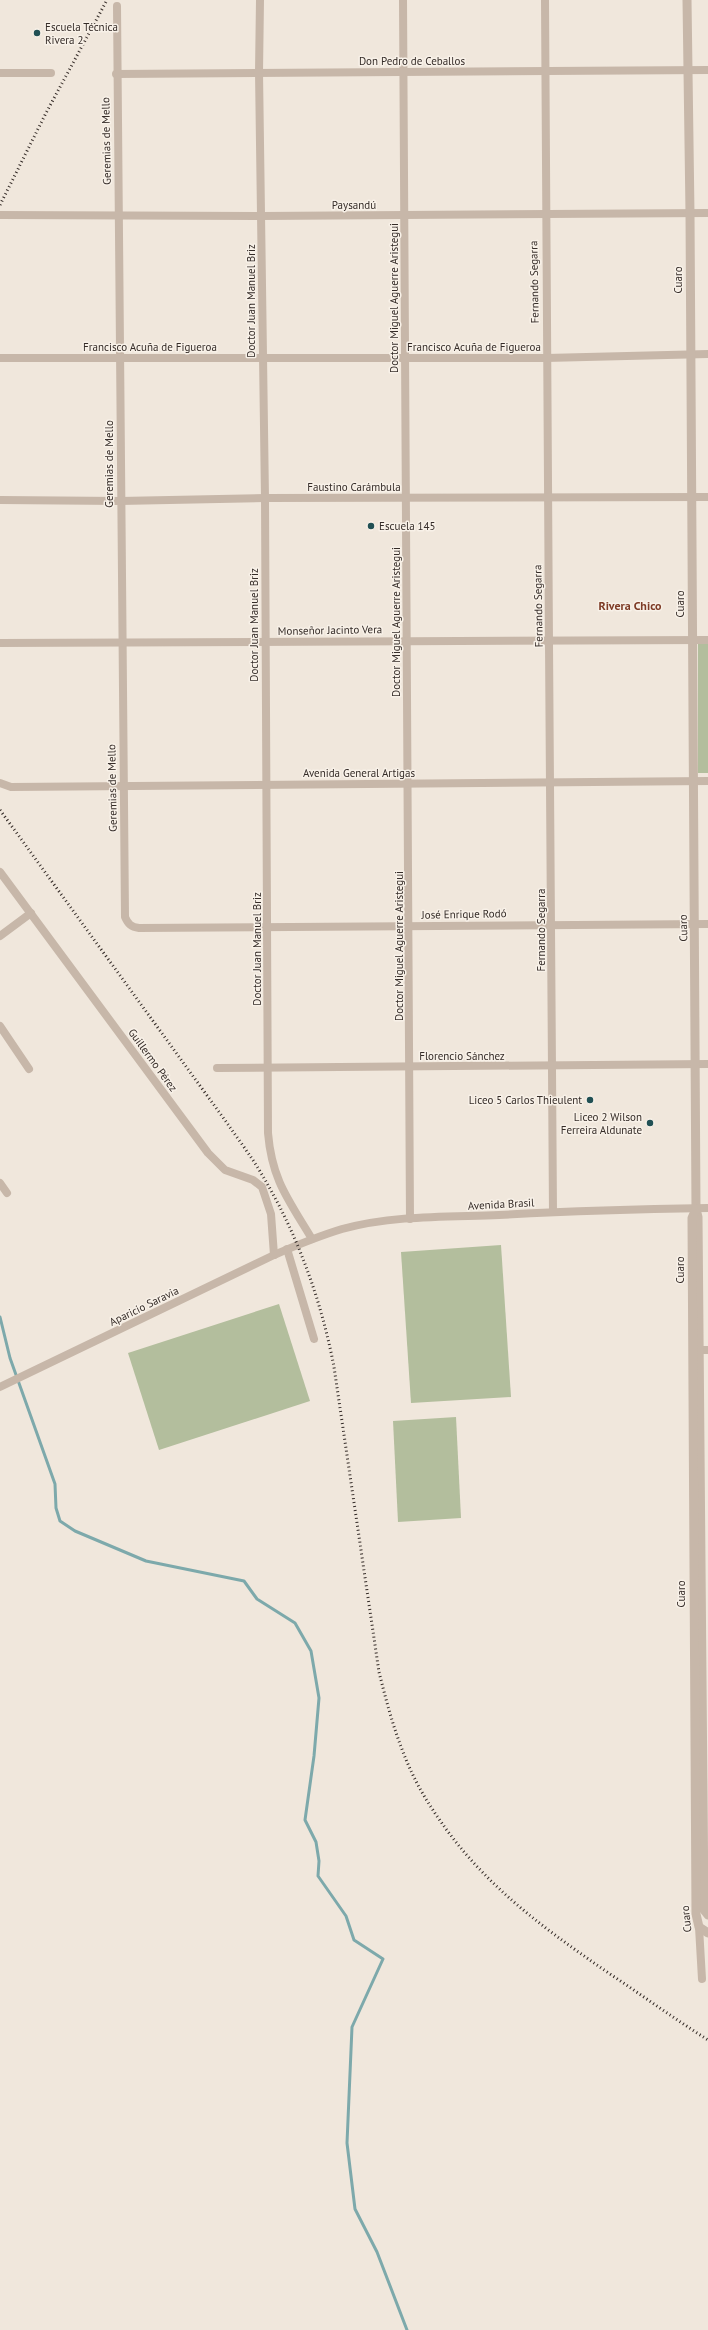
<svg xmlns="http://www.w3.org/2000/svg" width="708" height="2330" font-family="'PT Sans',sans-serif">
  <rect width="100%" height="100%" fill="#f0e7dc"/>
  <g fill="#b3be9d">
    <rect x="698" y="644" width="10" height="129"/>
    <polygon points="501,1245 511,1397 411,1403 401,1252"/>
    <polygon points="279,1304 310,1401 159,1450 128,1353"/>
    <polygon points="456,1417 461,1518 398,1522 393,1421"/>
  </g>
  <g fill="none" stroke-linecap="round" stroke-linejoin="round">
    <polyline stroke="#7da9ab" stroke-width="3" points="0,1317 10,1358 55,1484 56,1508 60,1521 75,1531 146,1561 244,1581 257,1599 295,1623 311,1651 319,1698 314,1756 305,1820 316,1842 319,1861 318,1876 346,1916 354,1940 383,1959 352,2027 347,2143 355,2209 377,2252 407,2330"/>
    <g stroke="#c7b7a9" stroke-width="8">
      <path d="M260 0 259 72 265 498 268 1133C272 1180 288 1199 312 1239"/>
      <polyline points="403,0 410,1219"/>
      <path d="M545 0C545 404 552 808 553 1212"/>
      <path d="M117 6 125 917C128 924 131 927 139 928L708 924"/>
      <polyline points="0,73 51,73"/>
      <polyline points="116,74 708,70"/>
      <polyline points="0,215 262,216 708,213"/>
      <polyline points="0,358 546,358 708,354"/>
      <polyline points="0,500 120,501 265,498 708,497"/>
      <polyline points="0,643 708,640"/>
      <polyline points="0,783 11,787 708,781"/>
      <polyline points="0,872 208,1153 225,1170 253,1180 262,1187 271,1214 274,1255"/>
      <polyline points="0,936 31,913"/>
      <polyline points="0,1026 29,1069"/>
      <polyline points="217,1068 708,1064"/>
      <polyline points="0,1183 7,1193"/>
      <polyline points="287,1249 314,1339"/>
      <polyline points="693,1350 708,1350"/>
      <path d="M0 1387 274 1255C297 1245 319 1236 342 1229 393 1215 448 1217 499 1215 569 1211 638 1209 708 1208"/>
      <polyline points="699,1927 702,1979"/>
    </g>
    <g stroke="#c7b7a9" stroke-width="9">
      <polyline points="687,0 690,213 696,1209 698,1217 704,1910 708,1915"/>
      <polyline points="696,1209 692,1218 696,1914 699,1927 708,1933"/>
    </g>
    <g stroke="#352c28" stroke-width="3" stroke-dasharray="1 3" stroke-linecap="butt">
      <polyline points="0,205 46,113 107,0"/>
      <path d="M0 810 227 1123C238 1139 251 1156 261 1173 297 1233 321 1299 334 1367L379 1672C390 1716 402 1760 426 1799 474 1878 536 1923 610 1974 643 1996 675 2019 708 2040"/>
    </g>
  </g>
  <g fill="#215054" stroke="#f8f1e8" stroke-width="1.5">
    <circle cx="37" cy="33" r="4"/>
    <circle cx="371" cy="526" r="4"/>
    <circle cx="590" cy="1100" r="4"/>
    <circle cx="650" cy="1123" r="4"/>
  </g>
  <g text-anchor="middle" dominant-baseline="central" stroke-width="3" stroke-linejoin="round" paint-order="stroke">
    <g font-size="11" fill="#352c28" stroke="#f8f1e8" text-anchor="start">
      <text x="45" y="27">Escuela Técnica<tspan x="45" dy="13">Rivera 2</tspan></text>
      <text x="379" y="526">Escuela 145</text>
      <text x="582" y="1100" text-anchor="end">Liceo 5 Carlos Thieulent</text>
      <text x="642" y="1117" text-anchor="end">Liceo 2 Wilson<tspan x="642" dy="13">Ferreira Aldunate</tspan></text>
    </g>
    <g font-size="11" fill="#352c28" stroke="#f8f1e8">
      <text x="412" y="61">Don Pedro de Ceballos</text>
      <text transform="translate(106 141) rotate(-91)">Geremias de Mello</text>
      <text x="354" y="205">Paysandú</text>
      <text transform="translate(678 280) rotate(-90)">Cuaro</text>
      <text transform="translate(534 282) rotate(-91)">Fernando Segarra</text>
      <text transform="translate(394 298) rotate(-90)">Doctor Miguel Aguerre Aristegui</text>
      <text transform="translate(251 301) rotate(-90)">Doctor Juan Manuel Briz</text>
      <text x="150" y="347">Francisco Acuña de Figueroa</text>
      <text x="474" y="347">Francisco Acuña de Figueroa</text>
      <text transform="translate(109 464) rotate(-90)">Geremias de Mello</text>
      <text x="354" y="487">Faustino Carámbula</text>
      <text transform="translate(680 604) rotate(-90)">Cuaro</text>
      <text transform="translate(538 606) rotate(-91)">Fernando Segarra</text>
      <text transform="translate(396 622) rotate(-90)">Doctor Miguel Aguerre Aristegui</text>
      <text transform="translate(254 625) rotate(-90)">Doctor Juan Manuel Briz</text>
      <text transform="translate(330 630) rotate(-1)">Monseñor Jacinto Vera</text>
      <text x="359" y="773">Avenida General Artigas</text>
      <text transform="translate(112 788) rotate(-91)">Geremias de Mello</text>
      <text transform="translate(464 914) rotate(-1)">José Enrique Rodó</text>
      <text transform="translate(683 928) rotate(-91)">Cuaro</text>
      <text transform="translate(541 930) rotate(-90)">Fernando Segarra</text>
      <text transform="translate(399 946) rotate(-90)">Doctor Miguel Aguerre Aristegui</text>
      <text transform="translate(257 949) rotate(-90)">Doctor Juan Manuel Briz</text>
      <text x="462" y="1056">Florencio Sánchez</text>
      <text transform="translate(153 1060) rotate(54)">Guillermo Pérez</text>
      <text transform="translate(501 1204) rotate(-3)">Avenida Brasil</text>
      <text transform="translate(680 1270) rotate(-90)">Cuaro</text>
      <text transform="translate(144 1306) rotate(-26)">Aparicio Saravia</text>
      <text transform="translate(681 1594) rotate(-90)">Cuaro</text>
      <text transform="translate(686 1919) rotate(-96)">Cuaro</text>
    </g>
    <g font-size="12" font-weight="bold" fill="#7e3c27" stroke="#f8f1e8">
      <text x="630" y="605">Rivera Chico</text>
    </g>
  </g>
</svg>
